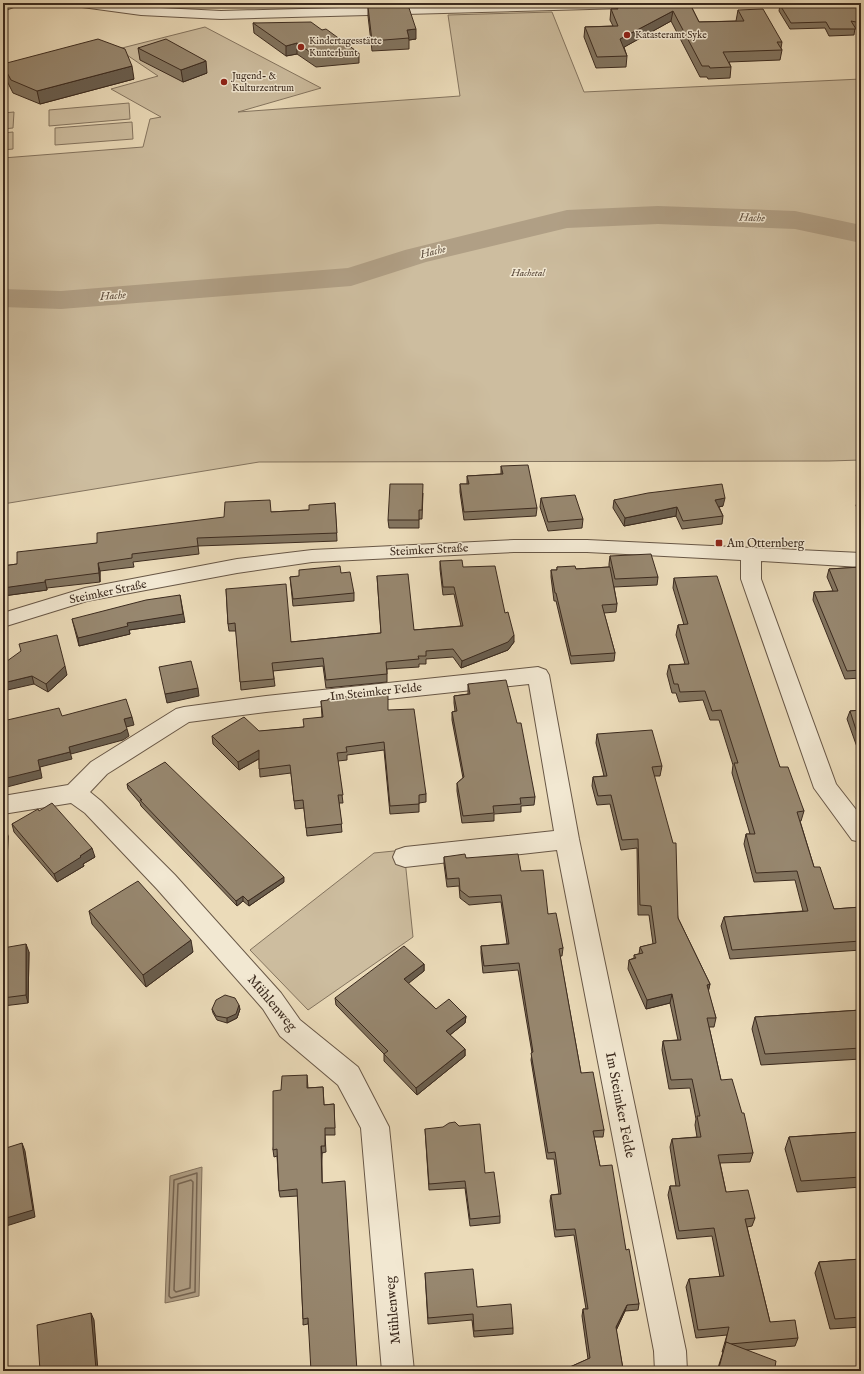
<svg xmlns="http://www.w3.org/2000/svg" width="864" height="1374" font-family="'IM FELL English',serif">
  <rect width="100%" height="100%" fill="#ebdbb9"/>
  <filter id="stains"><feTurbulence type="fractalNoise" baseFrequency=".005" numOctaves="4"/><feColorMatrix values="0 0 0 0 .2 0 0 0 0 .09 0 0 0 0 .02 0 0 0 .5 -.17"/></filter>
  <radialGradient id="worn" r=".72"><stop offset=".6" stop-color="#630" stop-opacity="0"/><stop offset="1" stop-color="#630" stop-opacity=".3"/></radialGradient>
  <g fill="#cdbd9f" stroke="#84745f">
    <polygon points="552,12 584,92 861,79 861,460 829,461 259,462 3,504 3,158 143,147 150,119 161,117 111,89 158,76 118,49 205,27 321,88 238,112 460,96 448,15"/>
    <polygon points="129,103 130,119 49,126 49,110"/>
    <polygon points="14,112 13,128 3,129 3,113"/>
    <polygon points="132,122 133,139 55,145 55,128"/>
    <polygon points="13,132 13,149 3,150 3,133"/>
    <polygon points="404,850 413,937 308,1010 250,950 374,853"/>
  </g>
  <polygon fill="#b09f85" stroke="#82715c" points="202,1167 199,1296 165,1303 170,1176"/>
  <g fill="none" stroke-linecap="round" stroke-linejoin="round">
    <g stroke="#766552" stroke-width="1.5">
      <polygon points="197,1173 195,1292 171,1298 169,1296 174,1180"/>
      <polygon points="191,1180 193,1182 190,1288 176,1292 174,1290 178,1184"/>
    </g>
    <polygon fill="#b09f85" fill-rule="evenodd" points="658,206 795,211 861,225 861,243 795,229 658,224 567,228 426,262 351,286 61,309 3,307 3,289 61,291 348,268 405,250 567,210"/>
    <g stroke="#685746" stroke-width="2">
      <g id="minor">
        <polygon points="3,3 18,3 16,6 3,11"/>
        <polygon points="76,3 109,3 141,7 221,11 529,3 668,3 666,6 662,7 221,19 141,15 82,7 78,6"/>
        <polygon points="514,540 587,540 861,553 861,567 761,561 761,579 836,784 861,816 861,842 852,840 814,788 741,579 741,560 587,552 514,552 312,562 237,573 87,601 3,627 3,613 85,588 237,559 312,550"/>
        <polygon points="538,667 546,670 549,675 579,839 686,1351 687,1371 655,1371 654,1351 557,850 405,867 396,864 393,857 396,850 405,847 554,831 529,684 266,712 189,722 107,774 90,792 101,801 175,875 281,993 300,1020 358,1067 389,1127 414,1371 382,1371 361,1128 338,1085 280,1036 263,1009 157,889 85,813 71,803 3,814 3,796 68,785 91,762 176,709 184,707 266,696"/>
      </g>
    </g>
    <use href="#minor" fill="#f2e8d2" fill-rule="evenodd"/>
  </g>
  <g fill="#82745f" stroke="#3c2b1f">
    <polygon points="366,3 404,3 404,5 367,6"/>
    <polygon points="785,3 861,3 861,29 855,28 854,35 829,36 825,28 790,29 779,11 780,5 786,5"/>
    <polygon points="691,6 699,22 736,21 738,10 782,42 781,48 782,50 780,60 729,62 731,67 730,78 708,79 707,77 700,77 671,21 624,47 627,56 626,67 596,68 584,37 585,27 613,26 610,20 611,9 617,9 617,7"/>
    <polygon points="368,7 416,39 409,40 409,49 372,51 368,16"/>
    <polygon points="253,23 322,30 359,53 359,63 316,67 297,54 286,56 254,33"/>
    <polygon points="138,48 207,73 183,82 140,60"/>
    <polygon points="3,64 134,79 40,104 13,93 5,77"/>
    <polygon points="501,466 537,508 536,516 464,520 460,492 460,484 467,484 467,476 501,474"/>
    <polygon points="423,493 422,519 419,519 419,528 389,528 388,520"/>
    <polygon points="861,497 861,512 856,506 858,498"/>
    <polygon points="541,498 583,519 582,528 548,531 540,507"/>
    <polygon points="614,500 723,506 719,507 723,516 722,524 682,529 676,516 624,526 613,508"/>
    <polygon points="335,503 337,541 198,546 199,554 133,562 134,567 100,571 100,582 47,588 47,590 3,596 3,566 17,564 97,543 271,512 309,510"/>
    <polygon points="610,556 658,577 657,585 614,587 617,604 616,612 604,613 615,653 614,661 571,664 556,601 554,601 551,577 551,570 557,570 557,567 576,569 609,567 609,564"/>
    <polygon points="440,561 463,567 505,613 514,642 508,650 461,668 453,657 426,659 426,664 419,664 419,667 387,669 387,682 326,688 323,666 273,671 275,686 241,690 236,631 229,631 228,624 226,589 291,642 381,633 377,576 414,630 461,626 454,594 443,595 440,569"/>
    <polygon points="861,567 861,678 845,679 813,600 814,592 833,591 827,577 829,569"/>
    <polygon points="341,573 354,593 354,601 293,606 290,577"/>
    <polygon points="674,578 780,767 804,811 801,821 800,821 814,867 834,909 861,907 861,950 730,959 721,926 724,917 803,911 795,880 754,882 744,844 746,834 750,834 732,773 733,765 719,720 710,720 703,700 679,702 676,693 672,693 667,674 669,665 685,664 676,635 678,625 684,625 673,588"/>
    <polygon points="72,619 185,622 129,630 130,634 79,646"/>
    <polygon points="3,664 67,675 48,692 34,684"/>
    <polygon points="468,684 535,797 534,805 521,806 521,812 494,814 494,821 462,823 457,791 457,783 463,778 452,720 452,712 455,711 454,703 454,696 468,694"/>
    <polygon points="321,701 388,710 426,794 426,802 419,803 419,812 390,814 384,750 347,755 347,760 338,761 343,803 339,803 342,832 307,836 304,808 295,809 291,773 260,777 259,759 239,770 213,744 212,736 304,727 322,717"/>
    <polygon points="861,710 861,746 857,747 847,719 850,711"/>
    <polygon points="597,734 662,766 660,776 654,776 678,918 710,984 708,991 716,1018 714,1027 709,1027 721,1080 753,1153 750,1162 720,1163 726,1192 755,1218 752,1226 747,1227 770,1322 798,1338 795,1346 746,1350 775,1367 786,1371 717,1371 723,1352 722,1352 727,1335 696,1338 686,1287 689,1279 720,1277 712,1236 677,1239 668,1195 670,1186 676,1186 670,1147 672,1139 697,1137 695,1125 696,1119 690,1088 669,1089 662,1050 663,1041 678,1040 670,1003 646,1009 628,969 629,960 634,958 634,955 639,954 640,947 653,944 649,915 638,915 637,848 621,850 610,804 597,805 592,786 593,777 604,776 596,743"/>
    <polygon points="127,784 284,882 249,906 243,901 237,906 141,806 140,803 128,789"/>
    <polygon points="39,811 95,857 83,864 84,866 57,882 14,832 12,824"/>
    <polygon points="3,829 8,836 4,947 29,952 28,1003 3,1006"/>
    <polygon points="444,857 466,858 521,871 548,914 563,948 562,956 560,956 581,1073 604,1130 603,1137 594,1137 600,1166 626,1250 639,1304 638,1310 625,1311 616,1330 623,1369 622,1371 561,1371 588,1359 582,1316 583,1309 586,1309 574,1235 555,1237 550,1201 551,1195 559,1194 554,1159 547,1159 531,1060 532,1053 518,970 483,973 481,953 481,946 507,944 501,902 469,905 460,898 459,886 447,887 444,864"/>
    <polygon points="89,911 193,952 146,987 92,924"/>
    <polygon points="424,964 424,971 408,983 436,1009 466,1016 465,1023 450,1035 465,1049 465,1056 417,1095 384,1061 384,1054 336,1005 335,998"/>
    <polygon points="212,1009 240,1009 237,1018 227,1023 217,1020 213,1013"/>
    <polygon points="861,1010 861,1059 761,1065 752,1029 755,1017"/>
    <polygon points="307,1075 308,1088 323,1087 324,1105 334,1104 335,1135 325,1135 326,1152 322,1153 308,1324 303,1325 303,1319 298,1196 280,1197 279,1191 277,1156 274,1157 273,1150 281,1090"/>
    <polygon points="425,1129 500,1216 500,1223 470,1226 465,1188 429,1190"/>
    <polygon points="861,1132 861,1187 797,1192 785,1149 789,1137"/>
    <polygon points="861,1259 861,1327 830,1329 815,1273 819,1262"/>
    <polygon points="425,1273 477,1307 513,1328 513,1334 474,1337 472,1320 428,1324"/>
  </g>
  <g fill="#6a5e4e" stroke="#3c2b1f">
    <polygon points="344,3 360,3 344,5"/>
    <polygon points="673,11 671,21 619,50 620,39"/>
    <polygon points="416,29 416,39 409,40 407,30"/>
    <polygon points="297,43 297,54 286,56 286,46"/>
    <polygon points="206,61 207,73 183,82 181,70"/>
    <polygon points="132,66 134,79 40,104 37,91"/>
    <polygon points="725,498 723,506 713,508 715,500"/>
    <polygon points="677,507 676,516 624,526 625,518"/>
    <polygon points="98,563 100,571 100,582 99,573"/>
    <polygon points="45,580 47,590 3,596 3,588"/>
    <polygon points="180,595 185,622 129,630 130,634 79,646 78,638 127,623"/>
    <polygon points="514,635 514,642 508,650 461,668 462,661"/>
    <polygon points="65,666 67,675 48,692 46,684"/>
    <polygon points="32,676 34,684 3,691 3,683"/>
    <polygon points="198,688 199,696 167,703 165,694"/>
    <polygon points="132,717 134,725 126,727 124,719"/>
    <polygon points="127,729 129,736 123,740 71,754 69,747"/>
    <polygon points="259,750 260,758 239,770 238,762"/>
    <polygon points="70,752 72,759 40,767 42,778 3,788 3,779 38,760"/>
    <polygon points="6,828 8,836 4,955 3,953 3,898"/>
    <polygon points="92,848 95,857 83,864 84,866 57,882 54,874 80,856"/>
    <polygon points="284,877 284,882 249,906 248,901"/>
    <polygon points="243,896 243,901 237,906 236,901"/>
    <polygon points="191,940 193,952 146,987 143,975"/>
    <polygon points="26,944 29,952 28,1003 26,995"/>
    <polygon points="424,964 424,971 404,987 404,979"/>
    <polygon points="710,984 708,993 707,985"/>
    <polygon points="672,994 670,1003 646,1009 647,1000"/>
    <polygon points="239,1005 240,1009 237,1018 227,1023 227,1018"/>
    <polygon points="466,1016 465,1023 446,1038 446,1031"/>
    <polygon points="465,1049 465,1056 417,1095 416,1088"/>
    <polygon points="22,1143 25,1151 35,1217 3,1227 3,1219"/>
    <polygon points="321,1146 322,1153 322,1190 322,1183"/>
    <polygon points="627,1305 625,1311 615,1333 616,1327"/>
    <polygon points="91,1313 94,1320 98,1371 88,1371"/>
    <polygon points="3,1354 5,1371 3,1371"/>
  </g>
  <g fill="#97876f" stroke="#3c2b1f">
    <polygon points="789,3 861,3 861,23 851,21 856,29 830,29 826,22 791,23 780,5 790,5"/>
    <polygon points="408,5 416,29 407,30 409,38 372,41 368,7"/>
    <polygon points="691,6 699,22 744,21 738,10 763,9 782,42 777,42 782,50 723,52 731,67 710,68 709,66 702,66 673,11 620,39 627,56 597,57 585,27 618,26 611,9 618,9 617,7"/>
    <polygon points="311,22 322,30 326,29 359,53 316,56 297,43 286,46 253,23"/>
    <polygon points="98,39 125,49 132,66 37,91 11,80 3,65 3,64"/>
    <polygon points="166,39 206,61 181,70 138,48"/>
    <polygon points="528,465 537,508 464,512 460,484 469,484 467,476 503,474 501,466"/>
    <polygon points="390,484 423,484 422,510 419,510 419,520 388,520"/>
    <polygon points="722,484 725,498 715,500 723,516 683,521 677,507 625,518 614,500 648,493"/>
    <polygon points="575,495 583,519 548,522 541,498"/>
    <polygon points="861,497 861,502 858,498"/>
    <polygon points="270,500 271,512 309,510 309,505 335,503 337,533 197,538 198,546 132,554 132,558 98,563 99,573 45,580 45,582 3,588 3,566 17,564 17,552 97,543 97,533 224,517 225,502"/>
    <polygon points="651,554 658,577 615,579 610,556"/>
    <polygon points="462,560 463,567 495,566 505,613 508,612 514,635 508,642 462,661 453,649 426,651 426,656 418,656 419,659 386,662 387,674 326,680 323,658 272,663 274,679 240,682 235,623 228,624 226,589 286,584 291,642 381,633 377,576 408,574 414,630 463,626 454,587 443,587 440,561"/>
    <polygon points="340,566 341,573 350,572 354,593 293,599 290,577 299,576 299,570"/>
    <polygon points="575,566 576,569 610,567 617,604 602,605 615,653 571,656 556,593 555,593 551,570 557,570 557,567"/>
    <polygon points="861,567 861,670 847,671 814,592 838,591 829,569"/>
    <polygon points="717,576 780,767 788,767 804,811 797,812 814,867 820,867 834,909 861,907 861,941 732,950 724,917 808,911 797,871 756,873 746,834 755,834 734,763 738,763 721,710 712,711 705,691 680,692 678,684 674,684 669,665 689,664 678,625 688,624 674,578"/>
    <polygon points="180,595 183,614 127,623 128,626 78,638 72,619 146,600"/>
    <polygon points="57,635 65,666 46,684 32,676 3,683 3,664 21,651 19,644"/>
    <polygon points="191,661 198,688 165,694 159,667"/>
    <polygon points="506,680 517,723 521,723 535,797 520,798 521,804 493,806 494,813 463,816 457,783 464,777 452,712 457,711 454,696 470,694 468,684"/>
    <polygon points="388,692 388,710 414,709 426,794 419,795 419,804 390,806 384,742 346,747 347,752 337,753 343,795 338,795 342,824 306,828 303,800 294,801 290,765 259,769 259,750 238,762 212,736 244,717 259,731 304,727 303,719 323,717 321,701 328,700 328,699"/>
    <polygon points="126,699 132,717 124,719 127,729 121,733 69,747 70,752 38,760 40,770 3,779 3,721 59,708 62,716"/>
    <polygon points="861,710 861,739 859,739 850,711"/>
    <polygon points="652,730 662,766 652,767 673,843 676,843 678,918 710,984 707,985 716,1018 707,1018 721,1080 732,1079 742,1113 744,1113 753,1153 718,1155 726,1192 748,1190 755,1218 745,1219 770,1322 795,1320 798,1338 730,1344 726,1342 726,1344 725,1344 729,1327 698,1330 689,1279 724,1276 714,1228 679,1231 670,1186 680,1186 672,1139 701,1137 697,1116 700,1116 692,1079 671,1080 663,1041 681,1040 672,994 647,1000 629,960 636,958 634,955 643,953 640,947 656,943 651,906 640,905 638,839 622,840 611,795 598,796 593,777 607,776 597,734"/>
    <polygon points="165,762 284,877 248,901 243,896 236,901 140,800 142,800 127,784"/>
    <polygon points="52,803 92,848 80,856 81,857 54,874 12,824 38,809 39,811"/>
    <polygon points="6,828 3,898 3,829"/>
    <polygon points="465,854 466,858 518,854 521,871 543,870 548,914 556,913 563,948 559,949 581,1073 593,1072 604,1130 593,1131 600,1166 612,1165 626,1250 629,1249 639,1304 627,1305 616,1327 623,1369 614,1369 615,1371 561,1371 590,1358 583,1309 588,1309 575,1229 556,1230 551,1195 561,1194 555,1152 548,1153 531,1053 533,1052 519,963 484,966 481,946 509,944 501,895 469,897 460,890 459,878 447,879 444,857"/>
    <polygon points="138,881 191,940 143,975 89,911"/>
    <polygon points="26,944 26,995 3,998 3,948"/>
    <polygon points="404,946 424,964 404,979 436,1009 449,999 466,1016 446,1031 465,1049 416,1088 384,1054 388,1051 335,998"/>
    <polygon points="225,995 235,998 239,1005 236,1014 227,1018 216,1016 212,1009 216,1000"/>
    <polygon points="861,1010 861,1048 765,1054 755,1017"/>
    <polygon points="307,1075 307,1088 323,1087 324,1105 334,1104 335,1128 325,1128 325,1146 321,1146 322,1183 345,1181 357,1371 311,1371 308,1318 303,1319 297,1189 279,1191 277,1149 273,1150 273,1091 281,1090 282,1076"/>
    <polygon points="455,1122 459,1126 480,1124 485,1173 494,1172 500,1216 470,1219 465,1181 429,1184 425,1129 443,1127 449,1123"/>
    <polygon points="861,1132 861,1177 801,1181 789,1137"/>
    <polygon points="22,1143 33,1210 3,1219 3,1149"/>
    <polygon points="861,1259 861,1317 835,1319 819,1262"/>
    <polygon points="473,1269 477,1307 511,1304 513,1328 474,1331 473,1314 428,1318 425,1273"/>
    <polygon points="91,1313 96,1369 88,1371 40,1371 37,1325"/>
    <polygon points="726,1342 776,1361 775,1367 786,1371 718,1371"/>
  </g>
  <g fill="#8f2418" stroke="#f2e8d2" stroke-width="1.5">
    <circle cx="627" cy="35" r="4"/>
    <circle cx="301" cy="47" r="4"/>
    <circle cx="224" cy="82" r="4"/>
    <rect x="715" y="539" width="8" height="8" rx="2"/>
  </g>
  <g text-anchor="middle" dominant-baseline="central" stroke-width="3" stroke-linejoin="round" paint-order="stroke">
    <g font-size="10" fill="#3c2b1f" stroke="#f2e8d2" text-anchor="start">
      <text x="635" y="35">Katasteramt Syke</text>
      <text x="309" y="41">Kindertagesstätte<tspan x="309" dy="12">Kunterbunt</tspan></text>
      <text x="232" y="76">Jugend- &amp;<tspan x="232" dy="12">Kulturzentrum</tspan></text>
    </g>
    <g font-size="10" font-style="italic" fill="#594839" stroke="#f2e8d2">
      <text x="528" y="273">Hachetal</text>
    </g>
    <g font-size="11" font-style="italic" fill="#5f4e3e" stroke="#f2e8d2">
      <text transform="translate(752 218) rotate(2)">Hache</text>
      <text transform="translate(433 252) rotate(-14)">Hache</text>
      <text transform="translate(113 296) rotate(-4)">Hache</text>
    </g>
    <g font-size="12" fill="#3c2b1f" stroke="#f2e8d2" text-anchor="start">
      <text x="727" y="543">Am Otternberg</text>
    </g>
    <g font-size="12" fill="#3c2b1f" stroke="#f2e8d2">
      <text transform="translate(429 550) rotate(-3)">Steimker Straße</text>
      <text transform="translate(108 592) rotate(-12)">Steimker Straße</text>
      <text transform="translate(376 692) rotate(-6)">Im Steimker Felde</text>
    </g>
    <g font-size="14" fill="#3c2b1f" stroke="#f2e8d2">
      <text transform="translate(272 1003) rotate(50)">Mühlenweg</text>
      <text transform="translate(620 1105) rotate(79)">Im Steimker Felde</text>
      <text transform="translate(393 1310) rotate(-95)">Mühlenweg</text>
    </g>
  </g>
  <rect width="864" height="1374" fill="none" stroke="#ebdbb9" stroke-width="16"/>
  <rect x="4" y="4" width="856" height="1366" fill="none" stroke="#3c2b1f" stroke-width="2"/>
  <rect x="8" y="8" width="848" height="1358" fill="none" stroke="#3c2b1f"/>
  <rect width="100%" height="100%" filter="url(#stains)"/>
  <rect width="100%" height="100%" fill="url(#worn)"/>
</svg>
